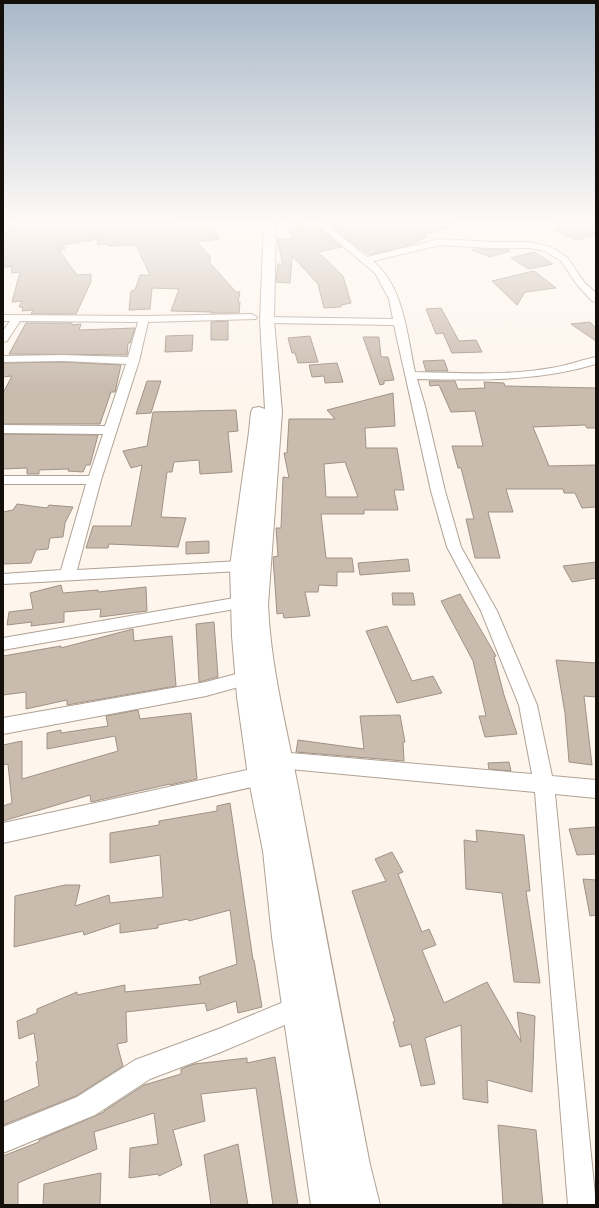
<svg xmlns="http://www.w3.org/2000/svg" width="599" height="1208" font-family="Signika,sans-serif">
  <rect width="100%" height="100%" fill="#fef5ed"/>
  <g fill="#c9bbae" stroke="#a09386" fill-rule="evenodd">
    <polygon points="38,221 170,221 170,223 174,223 174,230 214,228 219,239 197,242 210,256 210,263 236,292 240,292 238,302 240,302 239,313 211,313 211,312 171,311 179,289 152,288 150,309 129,310 131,291 135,290 140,275 150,275 136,245 108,246 108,244 98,245 97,239 63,245 65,249 59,250 77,275 91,274 91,282 76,314 31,314 33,310 22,311 23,307 19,307 22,301 12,302 20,272 12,273 11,266 3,268 3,226"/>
    <polygon points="333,221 459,221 459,224 423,235 427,237 407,246 370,255 354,245 327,223"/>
    <polygon points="547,221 596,221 596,235 576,240 552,229 560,228"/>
    <polygon points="289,223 302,223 304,230 317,226 342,247 318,252 343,276 351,303 341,305 341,307 324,308 318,284 292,256 290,283 276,282 278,264 283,264 277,239 292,239"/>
    <polygon points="476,249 509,250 510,251 490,257 472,250"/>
    <polygon points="534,252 553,264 529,269 511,258"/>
    <polygon points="534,271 556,288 525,292 517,305 492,281"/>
    <polygon points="441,308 459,341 476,340 482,352 452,353 443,333 436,334 426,309"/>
    <polygon points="228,321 228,340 211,340 211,322"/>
    <polygon points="590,322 596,328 596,341 571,324"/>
    <polygon points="26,323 72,323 72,325 81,324 79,330 135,328 130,343 128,343 127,355 9,354"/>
    <polygon points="193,335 192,351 165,352 166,336"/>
    <polygon points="310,336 318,362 298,363 295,353 292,353 288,338"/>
    <polygon points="363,337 379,337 381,357 388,357 394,380 384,381 384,384 380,385"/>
    <polygon points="444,360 448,371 426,371 423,361"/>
    <polygon points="63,362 121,365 115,392 111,392 100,424 3,424 3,393 12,376 3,377 3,363"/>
    <polygon points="337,363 343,382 325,383 324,376 312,377 309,365"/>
    <polygon points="147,381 161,381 151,413 136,414"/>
    <polygon points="429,381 455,381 458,389 485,388 484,382 504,383 505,386 596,388 596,428 587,428 585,425 533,427 549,466 596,465 596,507 582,508 575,493 564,493 563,489 506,489 513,512 488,512 500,558 475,558 466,519 474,519 461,468 458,468 452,446 483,446 475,411 451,412 439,385 430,386"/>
    <path d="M393 393 395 426 365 428 366 448H397L404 490H394L398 510H364V514H321L326 558H352L354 572H337V586L319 585 318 592H305L310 616 284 618 283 613 277 614 273 557 278 556 276 528H281L283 477 289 478 284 453H287L289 419H335L327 410ZM345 462 358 497H326L324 464Z"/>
    <polygon points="236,410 238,431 228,432 232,472 200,474 199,460 174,462 172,472 167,472 161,517 186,518 178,547 109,544 108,548 86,548 93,526 131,526 142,465 131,468 123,451 147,446 153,412"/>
    <polygon points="3,434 98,435 90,465 86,465 83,472 68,471 69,469 39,470 39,474 27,474 27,468 3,469"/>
    <polygon points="17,504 47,508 49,505 73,507 65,523 63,537 50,538 48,549 36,550 31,563 3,564 3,512 13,510"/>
    <polygon points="209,541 209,553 186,554 186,542"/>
    <polygon points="408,559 410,571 360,575 358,563"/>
    <polygon points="596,562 596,578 572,582 563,566"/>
    <polygon points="61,585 63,593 98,590 98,592 146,587 147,611 100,617 101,609 64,612 64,622 31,626 32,622 7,625 9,612 33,609 30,593"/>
    <polygon points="392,593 413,593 415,605 393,605"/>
    <polygon points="460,594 496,656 494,657 504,695 517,734 485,737 479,716 486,716 473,661 441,601"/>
    <polygon points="214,622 218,677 199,682 196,624"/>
    <polygon points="387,626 412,681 433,676 442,693 397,703 366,631"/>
    <polygon points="133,629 134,641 172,636 176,686 67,705 67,700 26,709 26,692 3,695 3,656 61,646 61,648"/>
    <polygon points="556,660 596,663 596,697 584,696 592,765 569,762 565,713"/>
    <polygon points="138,710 140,719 191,713 197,779 170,785 170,784 91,802 90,795 3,821 3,806 12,803 8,764 3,765 3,745 22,741 22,779 118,751 115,736 47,749 47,733 61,730 61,733 108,726 106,716"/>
    <polygon points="400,715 405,742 403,742 404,761 296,752 298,740 364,749 360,716"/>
    <polygon points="509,762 511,771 489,769 488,763"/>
    <polygon points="230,803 253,960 254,960 262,1007 238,1013 236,1001 207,1011 205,1003 126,1012 127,1042 117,1044 123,1066 76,1096 3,1125 3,1102 39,1086 36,1062 38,1061 34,1033 19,1039 17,1021 37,1013 37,1009 77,992 77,995 125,985 125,992 201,984 199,977 237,964 230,910 189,921 188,919 158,925 158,928 120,933 120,923 84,935 83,931 14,947 15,896 65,885 80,885 75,906 109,895 110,903 163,897 160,855 110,863 110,833 159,825 159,821 217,811 217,806"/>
    <polygon points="596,827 596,854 577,855 569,829"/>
    <polygon points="476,830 524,835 530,891 526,891 540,983 514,982 502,893 466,889 464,840 477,842"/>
    <polygon points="392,852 403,872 398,874 422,932 429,929 436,945 422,950 444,1003 487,982 521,1042 517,1012 535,1016 532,1092 487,1080 488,1103 463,1099 461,1025 425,1038 435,1084 421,1086 411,1044 400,1047 393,1022 395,1021 352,891 386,881 375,859"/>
    <polygon points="583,879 596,880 596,915 590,916"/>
    <polygon points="275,1057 298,1205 273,1205 256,1088 201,1094 205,1121 173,1130 182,1165 159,1176 158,1174 129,1178 130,1148 158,1144 154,1113 94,1132 97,1149 18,1183 18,1205 3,1205 3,1156 39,1142 39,1140 104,1112 104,1111 144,1085 181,1074 181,1069 194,1064 247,1058 247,1063"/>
    <polygon points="498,1125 536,1130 543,1205 503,1204"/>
    <polygon points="238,1144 248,1205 211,1205 204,1155"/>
    <polygon points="101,1173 100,1205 43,1205 44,1184"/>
  </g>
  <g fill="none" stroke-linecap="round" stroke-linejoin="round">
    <g stroke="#b0a295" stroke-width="2">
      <g id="street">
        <path d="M313 221H322L367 257 440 239 492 242H530L551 247 567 257 584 282 596 293V302L592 301 578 286 561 261 545 251 530 248H492L440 245 373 261C404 287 407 335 415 372 460 373 506 376 551 368 566 366 581 360 596 357V364C537 382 478 380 417 379L425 406 445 491 461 547 497 611 537 705 552 776 596 780V798L555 794 596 1205H568L535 792 279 768 272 766 269 760 272 754 279 752 532 774 519 705 481 611 447 547 431 491 394 325 267 323 262 320 267 317 393 319 389 299 375 273Z"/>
        <polygon points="252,314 257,317 256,319 148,322 139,361 101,480 77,570 240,561 245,562 248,566 245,570 240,571 3,584 3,574 61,570 86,484 3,484 3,476 89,476 103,434 3,433 3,425 105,426 126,364 63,361 3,362 3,356 63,355 128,357 138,322 20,321 7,341 3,342 3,331 10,321 3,321 3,315 144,316"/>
        <polygon points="240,597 246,599 248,603 246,607 3,650 3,638"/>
        <polygon points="247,671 253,673 256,678 253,683 206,696 3,734 3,718 206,682"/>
        <polygon points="261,767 268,770 271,776 268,782 261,785 3,843 3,823"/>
        <polygon points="298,996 306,1000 310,1008 306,1016 221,1052 150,1079 95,1115 3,1153 3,1127 77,1097 135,1060 221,1028"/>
      </g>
    </g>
    <g stroke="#b0a295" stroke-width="2">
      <path id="primary" d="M264 221H276L274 320 282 412 268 605C271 674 290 740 302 808 324 927 347 1046 370 1165L380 1205H311L272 937 263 851 248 776 237 697 232 636 230 566 249 432 251 412 253 408 259 407 265 409 260 320Z"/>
    </g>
    <use href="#street" fill="#fff" fill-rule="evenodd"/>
    <use href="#primary" fill="#fff" fill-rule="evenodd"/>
  </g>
  <linearGradient id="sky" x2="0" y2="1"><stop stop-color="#a8b8c8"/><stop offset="0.57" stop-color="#fffaf7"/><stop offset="1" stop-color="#fffaf7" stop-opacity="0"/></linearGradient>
  <rect width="599" height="390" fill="url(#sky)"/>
  <rect width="599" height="1208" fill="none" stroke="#140f0a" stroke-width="8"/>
</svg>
